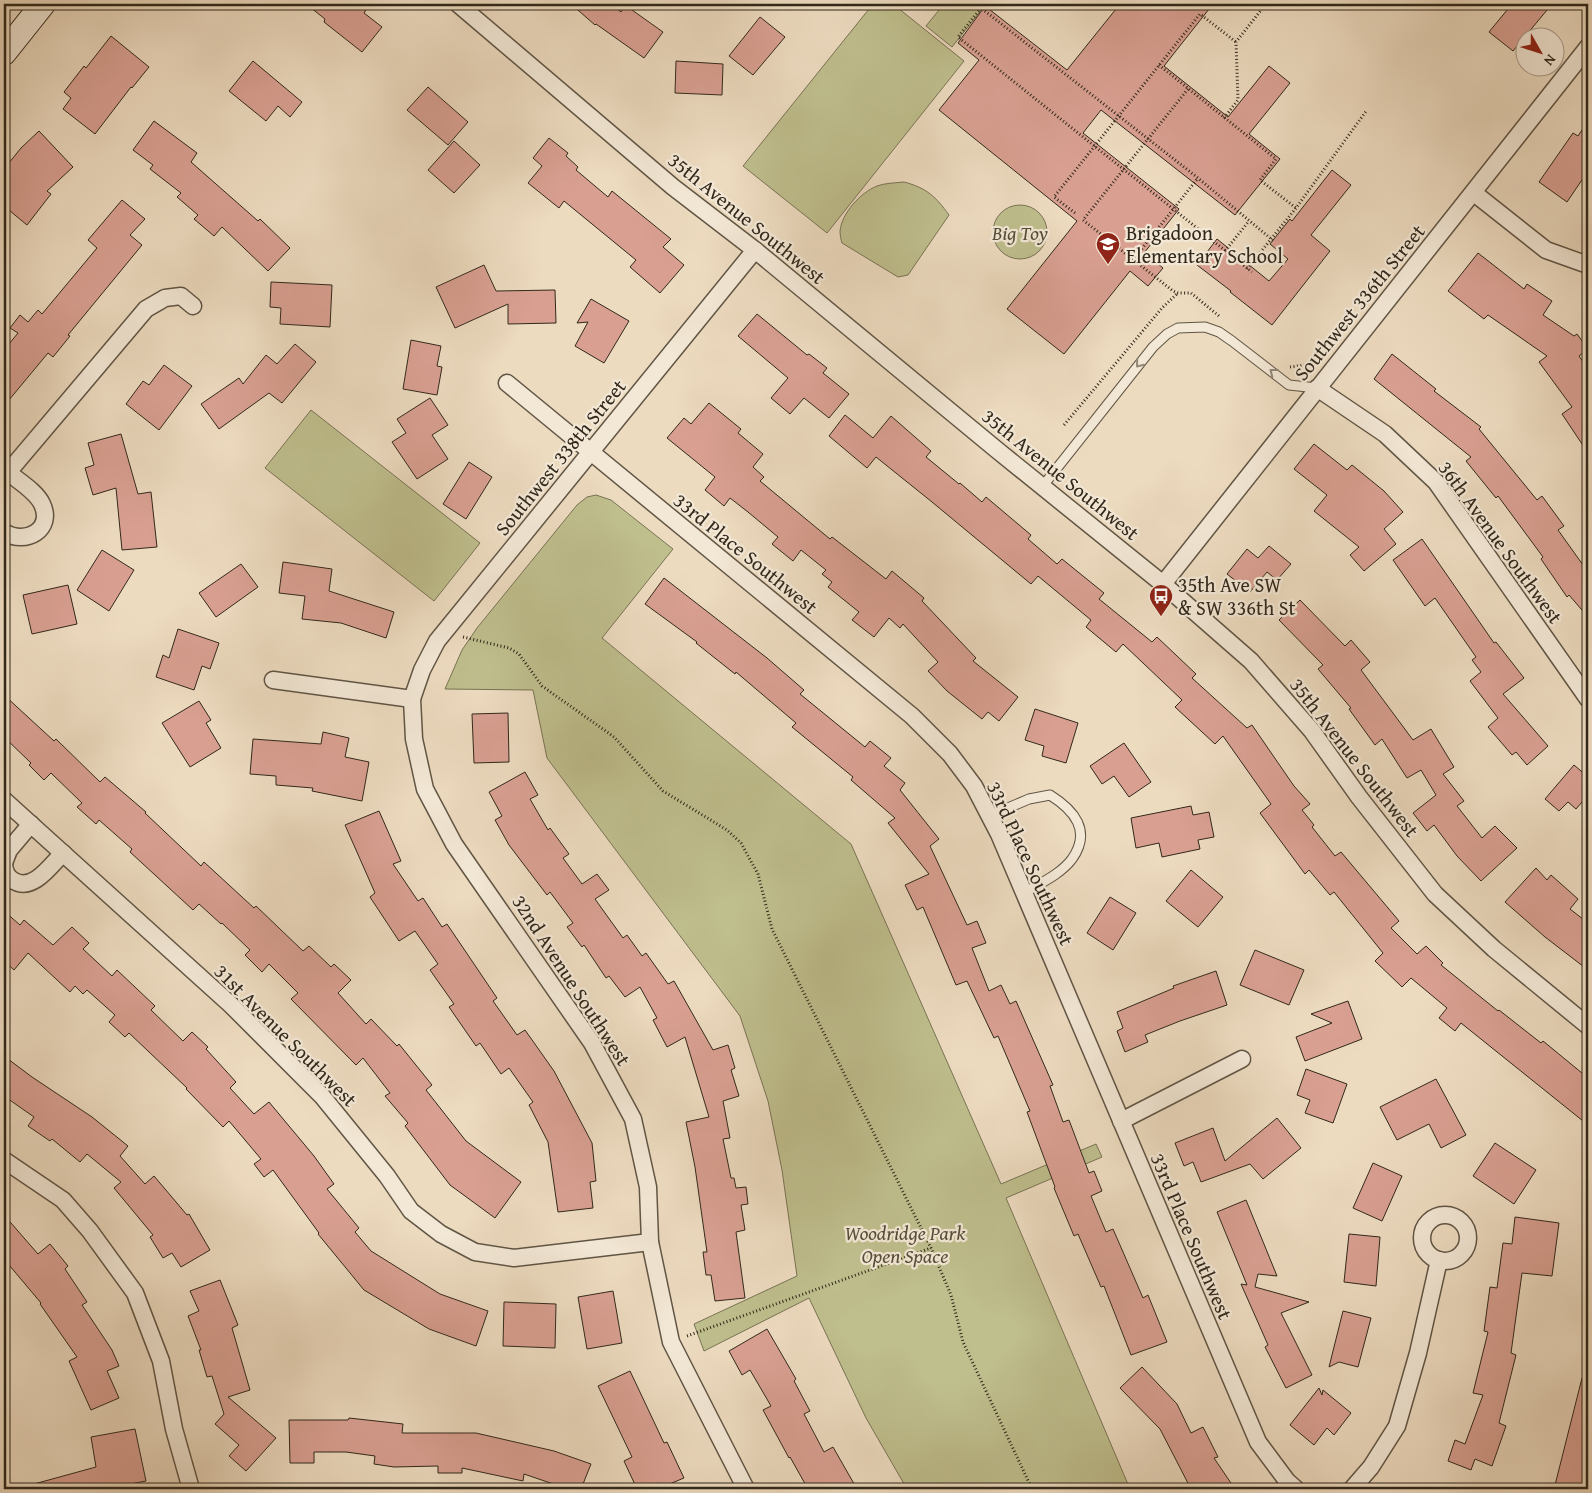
<svg xmlns="http://www.w3.org/2000/svg" width="1592" height="1493" font-family="'Gentium Book Plus',serif">
  <rect width="100%" height="100%" fill="#eddbc0"/>
  <filter id="stains"><feTurbulence type="fractalNoise" baseFrequency=".004" numOctaves="4"/><feColorMatrix values="0 0 0 0 .2 0 0 0 0 .09 0 0 0 0 .02 0 0 0 .5 -.17"/></filter>
  <radialGradient id="worn" r=".72"><stop offset=".6" stop-color="#630" stop-opacity="0"/><stop offset="1" stop-color="#630" stop-opacity=".3"/></radialGradient>
  <g fill="#bfbe8d" stroke="#787354">
    <polygon points="873,4 893,4 964,61 827,233 743,166"/>
    <polygon points="944,4 986,4 952,47 926,26"/>
    <path d="M904 182C927 188 936 197 949 215L908 275 898 277 842 243C841 240 840 235 840 231 842 213 860 193 877 186 885 183 895 183 904 182Z"/>
    <circle cx="1020" cy="232" r="27"/>
    <polygon points="311,410 480,543 434,601 265,468"/>
    <polygon points="596,495 611,500 673,549 602,638 851,844 1001,1184 1096,1144 1102,1157 1006,1198 1130,1489 907,1489 866,1418 809,1298 704,1351 694,1324 797,1276 782,1170 768,1101 740,1016 547,758 533,690 445,689 462,650 477,628 577,505 587,497"/>
  </g>
  <g fill="#d9a092" stroke="#31281b">
    <polygon points="306,4 370,4 364,13 382,27 362,52 324,22 325,19"/>
    <polygon points="571,4 611,4 621,12 625,5 663,32 644,58 596,24 595,25"/>
    <polygon points="1120,4 1213,4 1164,66 1228,117 1269,66 1290,83 1249,134 1280,159 1235,215 1101,110 1083,133 1179,209 1144,253 1163,268 1148,286 1130,271 1064,354 1007,309 1077,221 939,110 979,60 958,43 985,6 1067,70"/>
    <polygon points="1512,4 1552,4 1513,51 1489,32"/>
    <polygon points="760,17 785,37 753,75 729,56"/>
    <polygon points="111,36 149,67 132,88 131,87 95,134 63,109 71,98 64,92 84,66 86,68"/>
    <polygon points="253,61 302,102 290,117 278,106 266,121 229,91"/>
    <polygon points="676,61 723,64 722,95 675,93"/>
    <polygon points="428,87 468,122 448,145 407,110"/>
    <polygon points="154,121 197,153 191,162 258,221 260,219 290,248 268,271 222,227 214,236 194,219 198,215 177,197 181,193 150,169 153,165 133,150"/>
    <polygon points="1588,121 1588,171 1567,202 1539,182 1573,133 1578,136"/>
    <polygon points="39,131 73,167 47,191 51,194 27,225 4,206 4,169 21,148"/>
    <polygon points="549,138 568,153 566,156 578,167 576,170 608,197 612,191 671,239 663,247 684,265 660,293 630,267 636,260 564,201 559,208 528,183 542,166 533,158"/>
    <polygon points="454,141 480,165 454,193 428,170"/>
    <polygon points="1332,170 1351,185 1311,235 1330,251 1272,325 1230,292 1231,291 1197,265 1217,239 1269,281 1288,259 1270,244 1290,219 1292,221"/>
    <polygon points="122,200 145,219 130,235 142,245 68,335 70,336 53,357 48,353 4,406 4,350 18,333 10,328 20,315 28,322 38,310 42,314 97,248 88,240"/>
    <polygon points="1478,253 1524,289 1527,284 1552,301 1543,315 1574,336 1577,334 1588,349 1579,356 1588,369 1588,453 1562,414 1572,407 1539,362 1547,356 1488,315 1484,319 1448,291"/>
    <polygon points="484,265 496,291 555,290 556,323 508,324 508,304 455,328 436,287"/>
    <polygon points="271,282 332,285 330,327 280,324 281,308 270,307"/>
    <polygon points="591,299 629,321 604,363 575,346 588,322 577,323"/>
    <polygon points="757,314 807,355 809,354 827,368 823,373 849,394 829,418 804,398 790,414 771,398 788,378 738,336"/>
    <polygon points="411,340 441,346 437,366 442,367 437,395 403,389"/>
    <polygon points="295,344 316,362 282,403 269,393 219,429 201,404 239,378 243,384 266,355 277,364"/>
    <polygon points="1392,354 1436,389 1434,391 1481,427 1479,429 1537,500 1542,496 1564,526 1558,530 1588,572 1588,617 1569,595 1567,597 1541,559 1543,557 1498,496 1496,498 1466,461 1471,457 1374,379"/>
    <polygon points="164,365 192,386 159,430 126,404 143,381 149,385"/>
    <polygon points="430,398 448,425 432,435 448,459 417,479 392,442 406,433 397,419"/>
    <polygon points="709,403 741,429 738,433 763,454 753,467 764,477 760,481 830,539 832,537 886,579 892,571 924,598 922,601 976,658 973,661 1018,697 999,721 988,712 982,719 947,691 928,671 938,662 903,624 900,628 889,618 874,637 852,620 859,612 828,587 832,582 822,574 826,570 801,550 793,561 772,544 778,537 748,512 730,498 724,506 705,490 715,477 667,438 684,418 691,424"/>
    <polygon points="845,415 873,438 891,416 931,451 926,457 959,484 960,483 982,502 986,497 1031,535 1028,539 1057,564 1062,559 1104,593 1099,599 1152,642 1157,637 1196,674 1192,678 1247,728 1252,725 1294,786 1310,804 1302,810 1314,825 1312,827 1335,856 1341,852 1399,921 1391,928 1417,954 1426,946 1443,963 1441,965 1498,1011 1499,1010 1541,1043 1543,1041 1588,1078 1588,1125 1461,1023 1455,1031 1439,1018 1447,1008 1411,978 1402,987 1375,961 1383,953 1334,892 1330,895 1309,870 1305,874 1260,813 1271,804 1223,736 1215,744 1175,707 1182,700 1123,644 1116,652 1086,627 1091,620 1038,576 1031,584 932,502 876,457 867,468 829,436"/>
    <polygon points="121,434 138,494 151,492 157,547 122,550 116,488 93,495 85,468 94,465 88,443"/>
    <polygon points="1314,444 1347,470 1352,465 1384,491 1403,512 1384,529 1396,544 1364,571 1350,555 1359,547 1314,511 1327,495 1294,469"/>
    <polygon points="469,462 492,477 466,519 443,504"/>
    <polygon points="1422,539 1494,643 1496,642 1524,678 1503,694 1548,746 1527,765 1516,752 1512,755 1488,727 1498,718 1470,681 1481,672 1472,660 1476,657 1435,598 1425,606 1393,560"/>
    <polygon points="1269,546 1291,564 1277,580 1267,572 1250,592 1227,574 1247,549 1258,558"/>
    <polygon points="102,550 134,570 109,611 77,590"/>
    <polygon points="283,562 332,569 329,591 394,612 386,638 341,623 302,619 305,596 279,593"/>
    <polygon points="241,564 258,587 216,617 199,593"/>
    <polygon points="664,578 767,658 804,690 800,694 865,747 870,741 891,758 884,766 905,783 900,790 939,839 930,846 967,925 977,921 986,943 972,948 989,991 1001,985 1010,1004 1016,1001 1053,1085 1050,1086 1063,1122 1069,1120 1089,1173 1094,1171 1102,1191 1091,1196 1106,1232 1113,1229 1143,1298 1148,1295 1167,1342 1131,1355 1104,1286 1101,1287 1078,1234 1074,1236 1054,1188 1055,1187 1027,1112 1030,1111 998,1036 994,1038 967,981 956,985 923,907 917,910 905,885 929,874 888,823 895,818 851,780 853,777 792,727 796,723 736,672 735,674 696,643 697,642 645,604"/>
    <polygon points="68,585 77,624 32,634 23,595"/>
    <polygon points="1300,600 1345,646 1351,640 1370,662 1361,670 1413,740 1431,729 1454,767 1443,774 1464,801 1457,806 1482,838 1495,826 1517,848 1481,881 1457,856 1434,825 1427,831 1413,813 1436,795 1421,770 1407,778 1382,739 1375,745 1349,709 1351,708 1318,669 1323,665 1279,620"/>
    <polygon points="178,629 219,643 210,669 202,666 194,690 156,677 163,655 169,658"/>
    <polygon points="4,695 54,741 56,739 100,782 105,777 146,812 145,813 201,866 204,862 254,908 256,906 303,951 309,946 331,967 334,964 351,980 338,993 366,1024 371,1019 397,1046 399,1044 432,1085 426,1090 466,1141 521,1182 495,1218 450,1185 405,1126 408,1123 385,1096 390,1093 363,1058 356,1065 291,999 298,993 269,964 262,972 245,955 250,950 222,923 221,924 199,904 193,910 130,852 132,849 99,820 96,824 77,807 82,803 51,773 44,780 29,765 31,763 4,737"/>
    <polygon points="199,701 211,720 206,723 221,748 190,767 162,723"/>
    <polygon points="1035,709 1078,723 1066,763 1042,756 1044,746 1025,740"/>
    <polygon points="508,713 509,762 474,763 472,714"/>
    <polygon points="323,732 349,738 345,757 369,762 362,801 312,791 313,788 276,785 276,776 250,774 253,739 321,744"/>
    <polygon points="1124,743 1151,782 1129,797 1114,776 1102,784 1090,766"/>
    <polygon points="1574,765 1588,777 1588,795 1576,809 1568,802 1559,811 1545,799"/>
    <polygon points="525,772 538,795 530,799 548,830 550,828 569,854 563,858 582,884 597,874 609,890 595,899 623,938 627,935 642,956 646,953 668,984 674,981 713,1050 728,1045 735,1068 731,1070 739,1096 723,1101 730,1138 723,1139 731,1178 734,1178 736,1188 746,1187 748,1204 741,1205 745,1230 736,1232 745,1298 715,1301 711,1275 706,1275 703,1252 707,1252 695,1167 686,1122 709,1117 685,1037 667,1047 653,1020 657,1018 640,987 625,997 609,976 606,978 584,945 582,947 567,927 573,923 550,892 547,895 509,845 495,820 502,816 489,792"/>
    <polygon points="1191,806 1193,815 1209,812 1214,837 1198,840 1200,849 1162,857 1159,843 1136,848 1131,818"/>
    <polygon points="379,811 401,861 393,864 418,901 423,898 442,927 447,924 497,998 493,1001 517,1035 525,1030 554,1071 592,1143 596,1181 590,1182 593,1208 558,1212 548,1142 529,1105 533,1102 509,1068 501,1074 480,1043 476,1046 449,1007 454,1004 430,970 438,964 415,931 399,941 370,897 375,893 345,825"/>
    <polygon points="1536,868 1547,880 1551,875 1578,899 1570,909 1588,923 1588,970 1545,937 1505,902"/>
    <polygon points="1191,870 1223,897 1198,927 1166,901"/>
    <polygon points="1110,897 1136,913 1113,950 1087,933"/>
    <polygon points="4,911 20,925 24,920 53,945 72,927 89,943 83,949 112,976 117,970 155,1006 151,1010 183,1041 192,1032 208,1047 206,1049 236,1082 230,1088 254,1114 269,1102 314,1156 334,1184 327,1189 359,1228 355,1232 371,1251 440,1294 488,1311 476,1346 429,1329 364,1290 318,1234 319,1233 273,1170 264,1177 254,1164 261,1159 229,1121 223,1127 186,1089 187,1088 129,1033 125,1037 109,1022 115,1015 87,990 83,994 75,986 70,992 28,953 14,970 4,961"/>
    <polygon points="1255,950 1304,970 1289,1005 1240,985"/>
    <polygon points="1216,971 1227,1005 1180,1021 1145,1035 1148,1042 1125,1052 1117,1031 1123,1028 1117,1012 1174,988 1173,986"/>
    <polygon points="1348,1001 1362,1039 1305,1061 1296,1037 1332,1023 1311,1014"/>
    <polygon points="4,1056 32,1077 92,1117 128,1146 120,1156 145,1184 154,1176 187,1215 189,1214 210,1250 181,1267 172,1253 163,1258 150,1237 153,1235 114,1188 121,1182 87,1154 80,1162 52,1139 50,1141 28,1126 34,1117 4,1096"/>
    <polygon points="1306,1069 1347,1084 1333,1123 1305,1113 1310,1100 1297,1095"/>
    <polygon points="1436,1079 1466,1135 1441,1148 1429,1124 1397,1140 1380,1107"/>
    <polygon points="1277,1118 1301,1148 1263,1179 1250,1164 1201,1182 1193,1162 1184,1166 1175,1143 1213,1128 1225,1161"/>
    <polygon points="1495,1143 1536,1170 1514,1204 1473,1176"/>
    <polygon points="1373,1163 1402,1176 1382,1221 1353,1208"/>
    <polygon points="1246,1200 1277,1276 1258,1274 1255,1287 1309,1302 1281,1313 1312,1375 1286,1388 1265,1347 1268,1345 1241,1284 1247,1285 1217,1212"/>
    <polygon points="4,1215 38,1254 50,1244 68,1266 65,1269 87,1302 82,1305 112,1350 119,1366 107,1371 119,1398 91,1410 69,1361 77,1357 40,1304 41,1303 4,1259"/>
    <polygon points="1515,1217 1559,1223 1552,1276 1522,1273 1511,1353 1516,1355 1499,1423 1506,1426 1492,1466 1475,1459 1471,1470 1448,1461 1455,1440 1465,1444 1483,1395 1473,1393 1488,1332 1484,1331 1490,1287 1497,1288 1503,1243 1512,1244"/>
    <polygon points="1349,1234 1380,1237 1376,1286 1344,1282"/>
    <polygon points="220,1280 238,1325 232,1328 250,1390 228,1397 276,1438 246,1471 229,1456 239,1445 215,1424 224,1414 212,1376 207,1377 199,1350 201,1350 188,1316 199,1311 190,1291"/>
    <polygon points="613,1291 622,1343 587,1349 578,1297"/>
    <polygon points="504,1302 556,1304 555,1348 503,1346"/>
    <polygon points="1343,1311 1371,1318 1358,1367 1339,1362 1329,1367"/>
    <polygon points="767,1329 796,1379 794,1381 810,1411 804,1414 824,1452 833,1447 857,1489 808,1489 790,1457 789,1458 763,1410 771,1406 750,1370 742,1375 729,1351"/>
    <polygon points="1142,1367 1177,1404 1191,1433 1203,1427 1218,1457 1214,1458 1235,1489 1191,1489 1160,1429 1120,1388"/>
    <polygon points="630,1371 664,1443 667,1442 684,1478 660,1488 658,1483 644,1489 637,1489 624,1461 632,1457 598,1386"/>
    <polygon points="1582,1378 1588,1379 1588,1489 1554,1489"/>
    <polygon points="1319,1388 1322,1395 1323,1390 1351,1413 1334,1435 1327,1428 1314,1445 1290,1425"/>
    <polygon points="349,1418 403,1424 402,1433 476,1433 554,1451 591,1464 581,1489 568,1489 524,1474 523,1481 462,1468 462,1473 438,1473 438,1466 394,1467 374,1464 375,1456 346,1452 314,1452 314,1463 290,1463 289,1420 348,1420"/>
    <polygon points="135,1429 146,1481 105,1489 35,1489 34,1484 96,1467 91,1437"/>
  </g>
  <g fill="none" stroke-linecap="round" stroke-linejoin="round">
    <g stroke="#605544" stroke-width="11">
      <g id="lane">
        <polyline points="1042,487 1153,347 1167,334 1178,328 1205,327 1219,332 1232,341 1289,385 1317,388"/>
        <path d="M989 816 1029 799 1050 795C1074 810 1092 831 1072 859 1061 874 1039 884 1024 893"/>
      </g>
    </g>
    <g stroke="#605544" stroke-width="19">
      <g id="street">
        <polyline points="458,4 673,187 755,250 997,450 1163,584 1251,661 1312,731 1359,797 1435,894 1494,949 1588,1026"/>
        <polyline points="1474,193 1546,250 1588,265"/>
        <polyline points="507,383 912,716 950,754 974,786 999,834 1258,1442 1287,1481 1296,1489"/>
        <polyline points="1317,388 1385,434 1436,482 1588,699"/>
        <polyline points="4,477 146,309 165,298 181,296 193,306"/>
        <path d="M4 532C26 546 54 529 42 504 36 491 18 481 8 472"/>
        <path d="M1163 584C1304 405 1446 226 1588 47"/>
        <polyline points="273,680 412,699"/>
        <polyline points="4,800 231,1005 322,1096 387,1176 411,1211 441,1234 475,1252 514,1258 650,1242"/>
        <polyline points="4,863 9,850 31,824"/>
        <path d="M4 865C5 872 7 877 14 881 33 892 51 865 63 853"/>
        <polyline points="1121,1121 1242,1059"/>
        <polyline points="4,1160 63,1200 90,1231 135,1293 161,1361 174,1429 191,1489"/>
        <circle cx="1445" cy="1238" r="23"/>
        <polyline points="746,1489 671,1342 650,1242 648,1187 633,1119 592,1043 454,844 425,789 414,739 412,699 422,670 437,641 755,250"/>
        <polyline points="1352,1489 1371,1467 1397,1426 1418,1353 1439,1260"/>
      </g>
    </g>
    <g stroke="#31281b" stroke-width="26">
      <polyline id="secondary" points="4,53 43,4"/>
    </g>
    <g stroke="#31281b" stroke-width="3" stroke-dasharray="1 2.5" stroke-linecap="butt">
      <polyline points="985,4 981,8 1198,178 1275,242"/>
      <polyline points="981,8 958,37 1252,272"/>
      <polyline points="1159,65 1276,159 1260,180 1296,208"/>
      <polyline points="1188,89 1083,220 1173,291 1178,293 1191,293 1219,316"/>
      <polyline points="1224,118 1238,100 1236,42 1265,5 1263,4"/>
      <polyline points="1075,213 1054,197 1200,14 1236,42"/>
      <polyline points="1225,251 1249,221"/>
      <polyline points="1133,260 1198,178"/>
      <polyline points="1247,269 1296,208 1367,110"/>
      <polyline points="1290,367 1305,365 1313,359 1316,361"/>
      <polyline points="1064,425 1162,308 1178,293"/>
      <polyline points="463,637 509,648 519,654 542,686 614,737 663,791 727,830 741,843 758,874 772,929 931,1248 951,1295 963,1342 1032,1489"/>
      <polyline points="687,1336 931,1248"/>
    </g>
    <use href="#lane" stroke="#f3e8d6" stroke-width="9"/>
    <use href="#street" stroke="#f3e8d6" stroke-width="16"/>
    <use href="#secondary" stroke="#f3e8d6" stroke-width="24"/>
  </g>
  <defs><path id="oneway-chevron" d="M-2-3.5L2.5 0L-2 3.5" fill="none" stroke-width="1.6" stroke-linecap="round" stroke-linejoin="round" transform="scale(1.25)"/></defs>
  <g stroke="#928878">
    <use href="#oneway-chevron" transform="translate(1139 364) rotate(129)"/>
    <use href="#oneway-chevron" transform="translate(1273 372) rotate(-142)"/>
  </g>
  <defs>
    <g id="school-pin" transform="scale(1.25)"><path d="M0 17L-7.5 6A9.5 9.5 0 1 1 7.5 6Z" fill="#8f2418" stroke="#f3e8d6"/><path d="M0-5L7-2L0 1L-7-2ZM-4 1L0 2.5L4 1V4Q0 6-4 4Z" fill="#fff"/></g>
    <g id="bus-pin" transform="scale(1.25)"><path d="M0 17L-7.5 6A9.5 9.5 0 1 1 7.5 6Z" fill="#8f2418" stroke="#f3e8d6"/><path d="M-5-6H5V4H4V6H2V4H-2V6H-4V4H-5ZM-3.5-4V0h7V-4ZM-3.5 1.2v1.5H-2V1.2ZM2 1.2v1.5H3.5V1.2Z" fill="#fff"/></g>
  </defs>
  <g fill-rule="evenodd">
    <use href="#school-pin" x="1108" y="244"/>
    <use href="#bus-pin" x="1161" y="596"/>
  </g>
  <g text-anchor="middle" dominant-baseline="central" stroke-width="4.5" stroke-linejoin="round" paint-order="stroke">
    <g font-size="20" fill="#31281b" stroke="#f3e8d6">
      <text transform="translate(747 218) rotate(39)">35th Avenue Southwest</text>
      <text transform="translate(1359 302) rotate(-51)">Southwest 336th Street</text>
      <text transform="translate(560 457) rotate(-51)">Southwest 338th Street</text>
      <text transform="translate(1061 474) rotate(39)">35th Avenue Southwest</text>
      <text transform="translate(1501 542) rotate(54)">36th Avenue Southwest</text>
      <text transform="translate(746 553) rotate(39)">33rd Place Southwest</text>
      <text transform="translate(1355 757) rotate(52)">35th Avenue Southwest</text>
      <text transform="translate(1031 863) rotate(65)">33rd Place Southwest</text>
      <text transform="translate(572 980) rotate(57)">32nd Avenue Southwest</text>
      <text transform="translate(286 1035) rotate(45)">31st Avenue Southwest</text>
      <text transform="translate(1192 1236) rotate(67)">33rd Place Southwest</text>
    </g>
    <g font-size="20" font-style="italic" fill="#544e38" stroke="#f3e8d6">
      <text x="1020" y="232">Big Toy</text>
      <text x="905" y="1232">Woodridge Park<tspan x="905" dy="23">Open Space</tspan></text>
    </g>
    <g font-size="20" fill="#31281b" stroke="#f3e8d6" text-anchor="start">
      <text x="1126" y="232">Brigadoon<tspan x="1126" dy="23">Elementary School</tspan></text>
      <text x="1178" y="584">35th Ave SW<tspan x="1178" dy="23">&amp; SW 336th St</tspan></text>
    </g>
  </g>
  <rect width="1592" height="1493" fill="none" stroke="#eddbc0" stroke-width="20"/>
  <rect x="5" y="5" width="1582" height="1483" fill="none" stroke="#31281b" stroke-width="2.5"/>
  <rect x="10" y="10" width="1572" height="1473" fill="none" stroke="#31281b"/>
  <g transform="translate(1540 52) rotate(129)"><circle r="24" fill="#f3e8d6" stroke="#a59b8b"/>
  <path d="M0-4L9 19L0 12L-9 19Z" fill="#8f2418"/>
  <text y="-8" font-size="14" font-weight="bold" text-anchor="middle" fill="#31281b">N</text>
  </g>
  <rect width="100%" height="100%" filter="url(#stains)"/>
  <rect width="100%" height="100%" fill="url(#worn)"/>
</svg>
